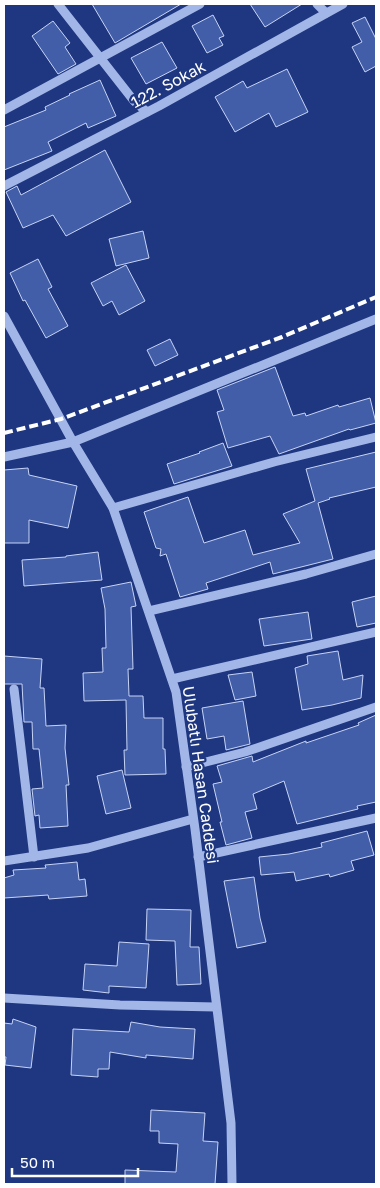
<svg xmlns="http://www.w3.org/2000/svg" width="380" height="1188" font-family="'Golos Text',sans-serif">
  <rect width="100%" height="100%" fill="#1e3780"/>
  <g fill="#435ea8" stroke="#c7d4f6">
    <polygon points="92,4 181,4 115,43"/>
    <polygon points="250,4 302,4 265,27"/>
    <polygon points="213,15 224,36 219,38 223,45 207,53 192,26"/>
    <polygon points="365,17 376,39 376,66 365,72 352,47 362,42 352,23"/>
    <polygon points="53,21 70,43 65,47 76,64 58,74 32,36"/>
    <polygon points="162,42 177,68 146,84 131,58"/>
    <polygon points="287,69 308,112 276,127 269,113 235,132 215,97 243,81 247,88"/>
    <polygon points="100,80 116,116 88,128 86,123 48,142 52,151 4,170 4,127 46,110 45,107 70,95 69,94"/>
    <polygon points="105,150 131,202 66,236 53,215 23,228 6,192 17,186 21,195"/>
    <polygon points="143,231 149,258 116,266 109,239"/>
    <polygon points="38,259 52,287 48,289 68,326 46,338 25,300 23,301 10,273"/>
    <polygon points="126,265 145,301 119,315 112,301 103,306 91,283"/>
    <polygon points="170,339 178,355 155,366 147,350"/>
    <polygon points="275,367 293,416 305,413 306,416 338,405 339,407 370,398 376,423 350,430 349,429 279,454 270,436 228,448 217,412 224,410 217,390"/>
    <polygon points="223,443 232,466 174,484 167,464 200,453 199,452"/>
    <polygon points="376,452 376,487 329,498 330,499 318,503 333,559 273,574 270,562 206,583 208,589 180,597 166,554 160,556 161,549 156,548 144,512 188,497 204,543 245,530 253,555 300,543 283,514 315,501 306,469"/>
    <polygon points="28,468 29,475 77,486 68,528 29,520 29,543 4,543 4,470"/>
    <polygon points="98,552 102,580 24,586 22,560 66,557 66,556"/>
    <polygon points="131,582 136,606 131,607 133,669 128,669 129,696 143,696 144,718 163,718 163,749 165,749 166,774 125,775 124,750 127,750 126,700 84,701 83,673 103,672 102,648 106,648 105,609 101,588"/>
    <polygon points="376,596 376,623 357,627 352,602"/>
    <polygon points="308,612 312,639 264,646 259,619"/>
    <polygon points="338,651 343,680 363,675 361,698 332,705 302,710 295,668 308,664 307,656"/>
    <polygon points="4,656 42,659 40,688 44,688 46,726 66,725 65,748 69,785 66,785 68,826 40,828 39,815 35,816 32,789 43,788 39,749 33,749 32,722 24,722 22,684 4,684"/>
    <polygon points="252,672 256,696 235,700 228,675"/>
    <polygon points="243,701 250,744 226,750 224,736 207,739 202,708"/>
    <polygon points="376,715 376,802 357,806 358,809 297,824 284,781 253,794 257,809 245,812 252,838 226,845 220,822 222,822 213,784 222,782 217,766 252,756 253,762 306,741 306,743 359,725 358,723"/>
    <polygon points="122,770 131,808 106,814 97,776"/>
    <polygon points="367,831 374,855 351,861 354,870 330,877 329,874 296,881 294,872 261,875 259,857 289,854 322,847 321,843"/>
    <polygon points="77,862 79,880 85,879 87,896 49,899 48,895 4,898 4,878 14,875 13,870 46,868 45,865"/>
    <polygon points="254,877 260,918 266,942 237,948 224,881"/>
    <polygon points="147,909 191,910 190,947 199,947 201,984 177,985 175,941 146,940"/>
    <polygon points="119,942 149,944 146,988 109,986 109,993 83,990 85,964 117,966"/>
    <polygon points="13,1019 36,1027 31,1068 5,1065 6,1057 4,1057 4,1023 12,1024"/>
    <polygon points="131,1022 160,1027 195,1029 193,1059 146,1055 146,1058 110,1052 109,1069 98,1069 98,1077 71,1075 73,1029 129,1032"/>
    <polygon points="151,1110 205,1113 203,1141 218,1142 215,1184 125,1184 125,1170 176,1172 178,1144 159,1143 159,1131 150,1131"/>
  </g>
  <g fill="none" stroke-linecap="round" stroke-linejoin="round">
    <g stroke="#a3b6e8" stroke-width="9">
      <polyline points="58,4 134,101 147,112"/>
      <polyline points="317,4 326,13"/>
      <polyline points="4,110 200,4"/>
      <polyline points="4,186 159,106 343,4"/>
      <polyline points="4,316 73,442 113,508 176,692 195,829 231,1123 232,1184"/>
      <polyline points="4,457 73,442 376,319"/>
      <polyline points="113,508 274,462 376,437"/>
      <polyline points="149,611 306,574 376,554"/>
      <polyline points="172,679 376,632"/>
      <polyline points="14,689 34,857"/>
      <polyline points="186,767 245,752 376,707"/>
      <polyline points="198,857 376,818"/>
      <polyline points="4,861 88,848 193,819"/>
      <polyline points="4,998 120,1005 216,1007"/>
    </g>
    <polyline stroke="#fff" stroke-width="4" stroke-dasharray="9 4" stroke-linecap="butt" points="4,433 61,419 282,337 376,297"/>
  </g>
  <g text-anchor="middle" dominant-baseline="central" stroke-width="4.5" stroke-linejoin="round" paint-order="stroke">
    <g font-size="16" fill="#fff" stroke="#1e3780">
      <text transform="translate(168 84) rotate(-28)">122. Sokak</text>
      <text transform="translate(201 775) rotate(82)">Ulubatlı Hasan Caddesi</text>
    </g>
  </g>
  <rect width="380" height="1188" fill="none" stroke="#ffffff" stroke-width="10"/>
  <path d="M12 1168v8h126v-8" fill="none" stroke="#ffffff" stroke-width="2.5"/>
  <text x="20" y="1168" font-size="15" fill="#ffffff" stroke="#1e3780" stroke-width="4" paint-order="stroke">50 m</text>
</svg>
